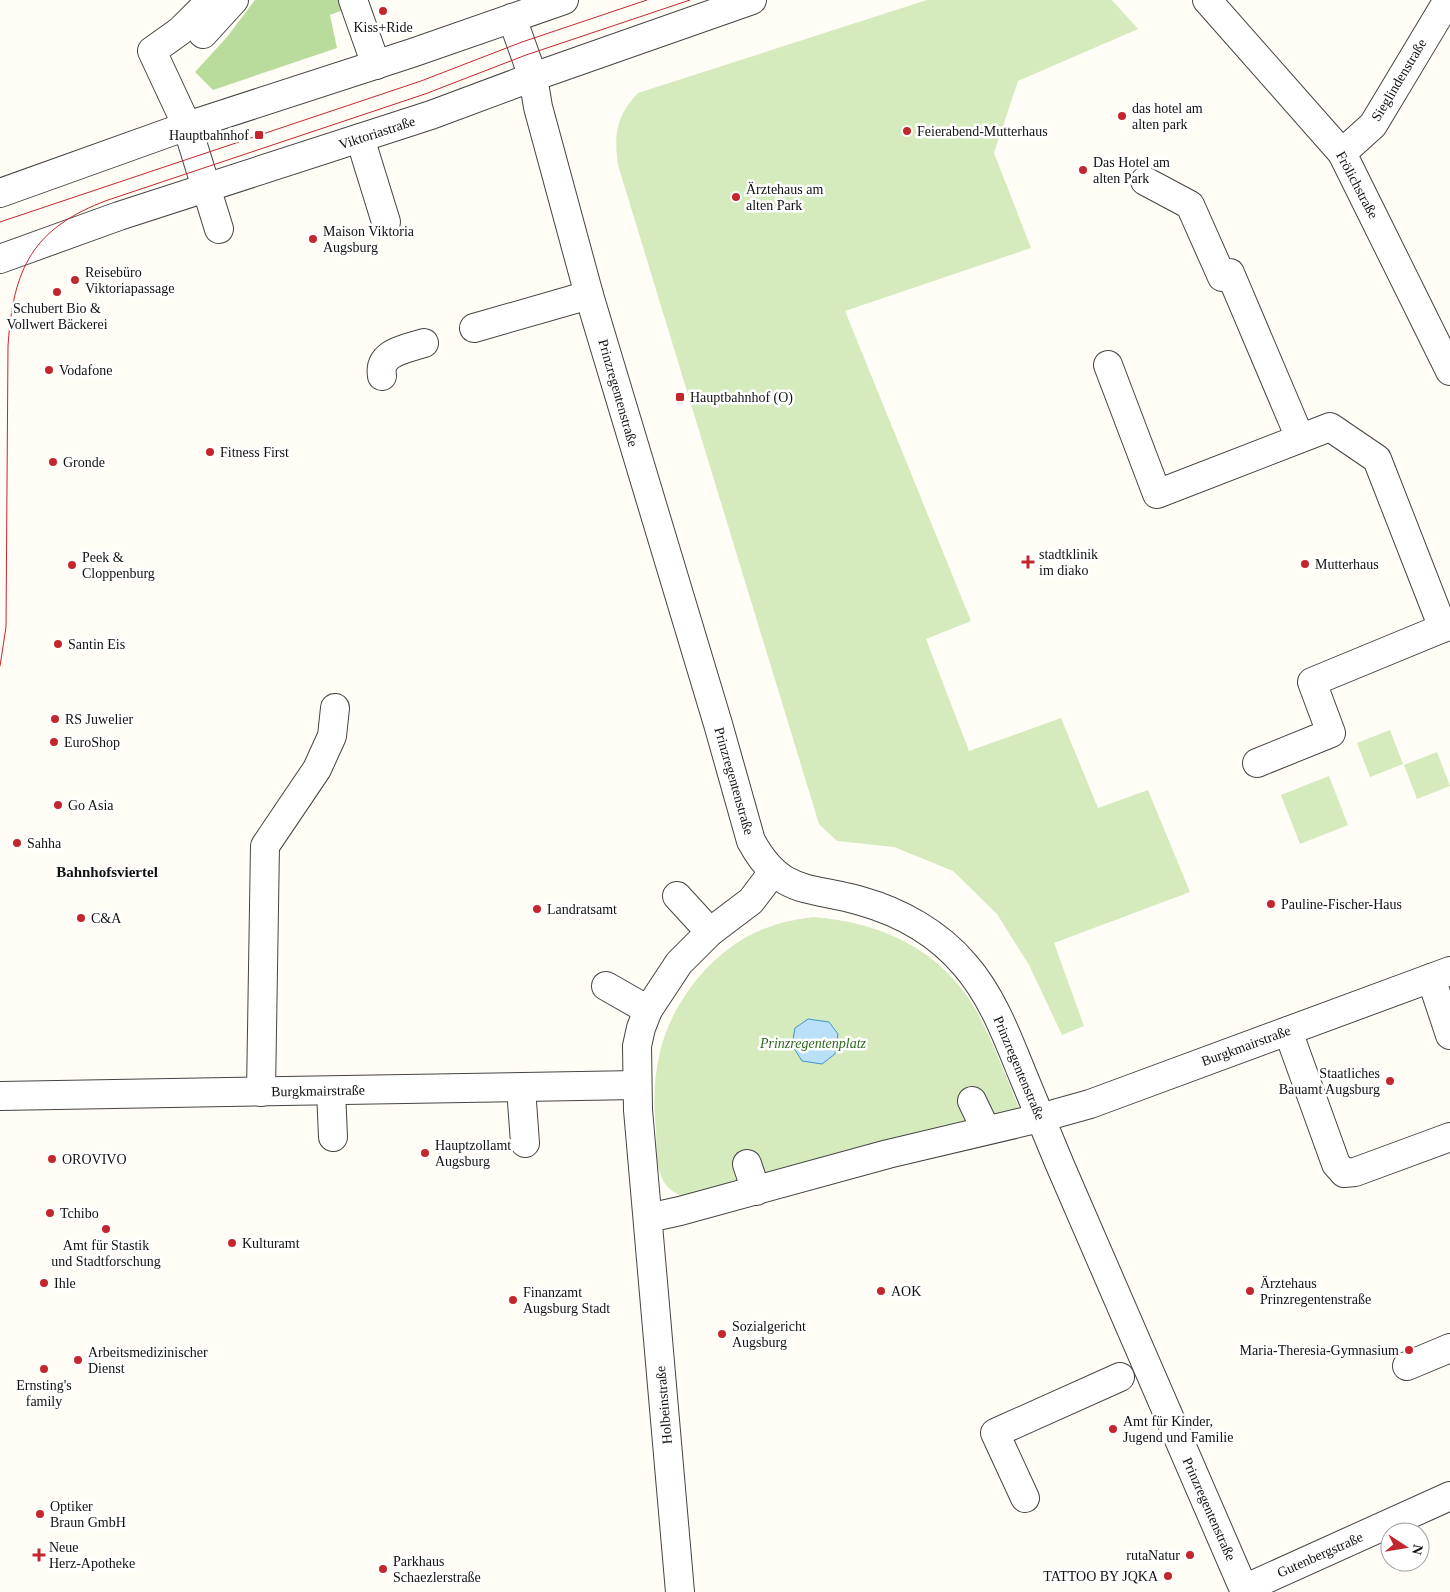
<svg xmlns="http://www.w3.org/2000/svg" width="1450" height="1592" font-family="'Times New Roman',serif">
  <rect width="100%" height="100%" fill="#fffdf5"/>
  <g fill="#d5ebbd">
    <path d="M927 0H1112L1138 29 1018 81 994 153 1031 248 845 311 971 621 926 639 969 751 1061 718 1098 808 1148 790 1190 892 1054 943 1084 1026 1062 1035 1029 965 997 914 953 871 894 847 837 841 819 824 618 165C614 135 616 116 638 93Z"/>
    <polygon points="1390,730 1403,764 1370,777 1357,743"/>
    <polygon points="1437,752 1450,786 1417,799 1404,765"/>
    <polygon points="1329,776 1348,825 1300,844 1281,795"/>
    <path d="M813 917C880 922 941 949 976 1010 993 1041 1008 1082 1022 1115L687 1199C682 1196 675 1193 671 1190 654 1176 657 1148 656 1128 653 1103 654 1077 660 1052 672 999 719 942 772 926 785 921 799 919 813 917Z"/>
  </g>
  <polygon fill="#b9dc9c" points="255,0 346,0 348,8 330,15 337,48 213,90 195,72 227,37"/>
  <polygon fill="#b9e0f7" stroke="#3f96cf" points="808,1019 829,1022 838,1034 835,1054 822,1064 802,1061 792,1045 795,1028"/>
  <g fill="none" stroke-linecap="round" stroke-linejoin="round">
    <g stroke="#444" stroke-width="30">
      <g id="minor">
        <polyline points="211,0 180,31 152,51 187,126 219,229"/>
        <polyline points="353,0 376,65"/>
        <polyline points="1207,0 1342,153 1450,371"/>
        <path d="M512 18 533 77 538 107 589 295 718 724 751 841C781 896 809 886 861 901 900 912 938 933 965 965 993 997 1008 1039 1024 1078 1036 1107 1048 1136 1060 1165 1121 1308 1183 1450 1245 1592"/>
        <polyline points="203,34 234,0"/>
        <polyline points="360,138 386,222"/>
        <polyline points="1342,153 1373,125 1448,0"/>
        <polyline points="1145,181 1190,205 1222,277 1230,273 1300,438"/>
        <polyline points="0,193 187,126 412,53 564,0"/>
        <polyline points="0,259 119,216 431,115 533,77 752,0"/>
        <polyline points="474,328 589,295"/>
        <polyline points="1108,365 1157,494 1330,427 1377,459 1443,628"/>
        <path d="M382 376C378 352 406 349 424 343"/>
        <polyline points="1257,763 1331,733 1312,682 1450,625"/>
        <polyline points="677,896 710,932"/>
        <polyline points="1431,978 1450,1035"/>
        <polyline points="606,986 648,1010"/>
        <polyline points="1288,1031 1336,1164 1344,1173 1355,1172 1450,1137"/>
        <polyline points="521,1088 525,1143"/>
        <polyline points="331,1091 333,1137"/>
        <polyline points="261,1092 265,846 317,769 332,736 335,708"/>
        <polyline points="0,1096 637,1085"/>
        <polyline points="972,1101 986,1130"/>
        <polyline points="747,1164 756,1191"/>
        <polyline points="648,1218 680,1211 888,1154 1040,1118 1090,1104 1450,971"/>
        <polyline points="1407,1366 1450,1348"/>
        <polyline points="1025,1498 995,1433 1120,1377"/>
        <polyline points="1244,1589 1450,1496"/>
        <polyline points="680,1592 638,1110 637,1046 641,1028 648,1010 679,963 710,932 751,901 773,872"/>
      </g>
    </g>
    <use href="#minor" stroke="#fff" stroke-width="28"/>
    <g stroke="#c4262e" stroke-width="1">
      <polyline points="0,222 421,81 522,42 647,0"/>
      <path d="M0 666 6 627 8 346C13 269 32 228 108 200L425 94 526 55 690 0"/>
    </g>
  </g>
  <g fill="#c4262e" stroke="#fff" stroke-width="2">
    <circle cx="383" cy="11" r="5"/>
    <circle cx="1122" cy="116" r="5"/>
    <circle cx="907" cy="131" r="5"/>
    <rect x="254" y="130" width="10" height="10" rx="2.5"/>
    <circle cx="1083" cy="170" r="5"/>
    <circle cx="736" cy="197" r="5"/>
    <circle cx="313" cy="239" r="5"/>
    <circle cx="75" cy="280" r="5"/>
    <circle cx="57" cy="292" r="5"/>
    <circle cx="49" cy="370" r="5"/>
    <rect x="675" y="392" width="10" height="10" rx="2.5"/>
    <circle cx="210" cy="452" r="5"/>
    <circle cx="53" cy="462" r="5"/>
    <path d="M1025.5 554.5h5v5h5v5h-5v5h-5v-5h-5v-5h5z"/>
    <circle cx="1305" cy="564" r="5"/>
    <circle cx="72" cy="565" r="5"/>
    <circle cx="58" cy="644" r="5"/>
    <circle cx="55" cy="719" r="5"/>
    <circle cx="54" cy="742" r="5"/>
    <circle cx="58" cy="805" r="5"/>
    <circle cx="17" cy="843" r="5"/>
    <circle cx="1271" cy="904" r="5"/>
    <circle cx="537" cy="909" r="5"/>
    <circle cx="81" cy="918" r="5"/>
    <circle cx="1390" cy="1081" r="5"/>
    <circle cx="425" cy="1153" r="5"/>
    <circle cx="52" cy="1159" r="5"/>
    <circle cx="50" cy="1213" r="5"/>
    <circle cx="106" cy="1229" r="5"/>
    <circle cx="232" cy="1243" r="5"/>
    <circle cx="44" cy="1283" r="5"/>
    <circle cx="881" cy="1291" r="5"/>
    <circle cx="1250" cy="1291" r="5"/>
    <circle cx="513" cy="1300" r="5"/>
    <circle cx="722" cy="1334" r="5"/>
    <circle cx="1409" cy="1350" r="5"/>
    <circle cx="78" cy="1360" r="5"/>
    <circle cx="44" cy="1369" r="5"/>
    <circle cx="1113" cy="1429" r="5"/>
    <circle cx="40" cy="1514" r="5"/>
    <path d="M36.5 1547.5h5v5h5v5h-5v5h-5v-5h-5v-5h5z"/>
    <circle cx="1190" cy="1555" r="5"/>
    <circle cx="383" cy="1569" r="5"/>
    <circle cx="1168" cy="1576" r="5"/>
  </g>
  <g text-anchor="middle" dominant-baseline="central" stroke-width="5" stroke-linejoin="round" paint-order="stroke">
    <g font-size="14" fill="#111" stroke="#fff" text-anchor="start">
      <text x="383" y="27" text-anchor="middle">Kiss+Ride</text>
      <text x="1132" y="108">das hotel am<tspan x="1132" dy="16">alten park</tspan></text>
      <text x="917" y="131">Feierabend-Mutterhaus</text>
      <text x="249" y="135" text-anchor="end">Hauptbahnhof</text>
      <text x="1093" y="162">Das Hotel am<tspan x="1093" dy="16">alten Park</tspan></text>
      <text x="746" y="189">Ärztehaus am<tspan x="746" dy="16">alten Park</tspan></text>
      <text x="323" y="231">Maison Viktoria<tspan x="323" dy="16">Augsburg</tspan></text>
      <text x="85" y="272">Reisebüro<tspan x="85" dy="16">Viktoriapassage</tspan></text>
      <text x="57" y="308" text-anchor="middle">Schubert Bio &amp;<tspan x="57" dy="16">Vollwert Bäckerei</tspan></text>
      <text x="59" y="370">Vodafone</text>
      <text x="690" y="397">Hauptbahnhof (O)</text>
      <text x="220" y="452">Fitness First</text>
      <text x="63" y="462">Gronde</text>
      <text x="1039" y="554">stadtklinik<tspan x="1039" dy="16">im diako</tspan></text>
      <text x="82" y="557">Peek &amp;<tspan x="82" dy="16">Cloppenburg</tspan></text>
      <text x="1315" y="564">Mutterhaus</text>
      <text x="68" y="644">Santin Eis</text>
      <text x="65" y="719">RS Juwelier</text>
      <text x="64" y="742">EuroShop</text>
      <text x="68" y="805">Go Asia</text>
      <text x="27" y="843">Sahha</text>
      <text x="1281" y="904">Pauline-Fischer-Haus</text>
      <text x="547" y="909">Landratsamt</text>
      <text x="91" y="918">C&amp;A</text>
      <text x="1380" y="1073" text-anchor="end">Staatliches<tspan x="1380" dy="16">Bauamt Augsburg</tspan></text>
      <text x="435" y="1145">Hauptzollamt<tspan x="435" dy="16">Augsburg</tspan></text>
      <text x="62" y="1159">OROVIVO</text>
      <text x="60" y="1213">Tchibo</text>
      <text x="242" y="1243">Kulturamt</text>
      <text x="106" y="1245" text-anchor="middle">Amt für Stastik<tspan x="106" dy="16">und Stadtforschung</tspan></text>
      <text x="54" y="1283">Ihle</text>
      <text x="1260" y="1283">Ärztehaus<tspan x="1260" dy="16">Prinzregentenstraße</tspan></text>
      <text x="891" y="1291">AOK</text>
      <text x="523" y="1292">Finanzamt<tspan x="523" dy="16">Augsburg Stadt</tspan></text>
      <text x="732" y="1326">Sozialgericht<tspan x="732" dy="16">Augsburg</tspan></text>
      <text x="1399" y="1350" text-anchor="end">Maria-Theresia-Gymnasium</text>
      <text x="88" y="1352">Arbeitsmedizinischer<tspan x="88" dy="16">Dienst</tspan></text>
      <text x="44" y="1385" text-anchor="middle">Ernsting's<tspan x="44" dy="16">family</tspan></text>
      <text x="1123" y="1421">Amt für Kinder,<tspan x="1123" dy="16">Jugend und Familie</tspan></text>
      <text x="50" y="1506">Optiker<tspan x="50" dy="16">Braun GmbH</tspan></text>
      <text x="49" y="1547">Neue<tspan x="49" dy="16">Herz-Apotheke</tspan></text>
      <text x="1180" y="1555" text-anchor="end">rutaNatur</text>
      <text x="393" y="1561">Parkhaus<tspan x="393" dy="16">Schaezlerstraße</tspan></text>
      <text x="1158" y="1576" text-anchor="end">TATTOO BY JQKA</text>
    </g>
    <g font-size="14" fill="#111" stroke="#fff">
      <text transform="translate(1399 80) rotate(-59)">Sieglindenstraße</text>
      <text transform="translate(377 133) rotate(-18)">Viktoriastraße</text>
      <text transform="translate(1357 185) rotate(62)">Frölichstraße</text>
      <text transform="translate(618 393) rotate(74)">Prinzregentenstraße</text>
      <text transform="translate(734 781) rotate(74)">Prinzregentenstraße</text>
      <text transform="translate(1246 1046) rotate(-20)">Burgkmairstraße</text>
      <text transform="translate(1019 1068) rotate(67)">Prinzregentenstraße</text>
      <text transform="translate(318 1091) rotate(-1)">Burgkmairstraße</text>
      <text transform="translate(664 1405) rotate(-95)">Holbeinstraße</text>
      <text transform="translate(1209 1509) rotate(66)">Prinzregentenstraße</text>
      <text transform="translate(1320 1555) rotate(-24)">Gutenbergstraße</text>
    </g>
    <g font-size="14" font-style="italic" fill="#2f6b1f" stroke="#fff">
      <text x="813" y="1043">Prinzregentenplatz</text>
    </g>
    <g font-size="15" font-weight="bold" fill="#111" stroke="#fff">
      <text x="107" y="872">Bahnhofsviertel</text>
    </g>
  </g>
  <g transform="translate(1405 1547) rotate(102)"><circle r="24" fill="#ffffff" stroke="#a0a0a0"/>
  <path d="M0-4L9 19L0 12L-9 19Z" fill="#c4262e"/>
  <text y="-8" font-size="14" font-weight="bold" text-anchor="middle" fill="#111111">N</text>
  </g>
</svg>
